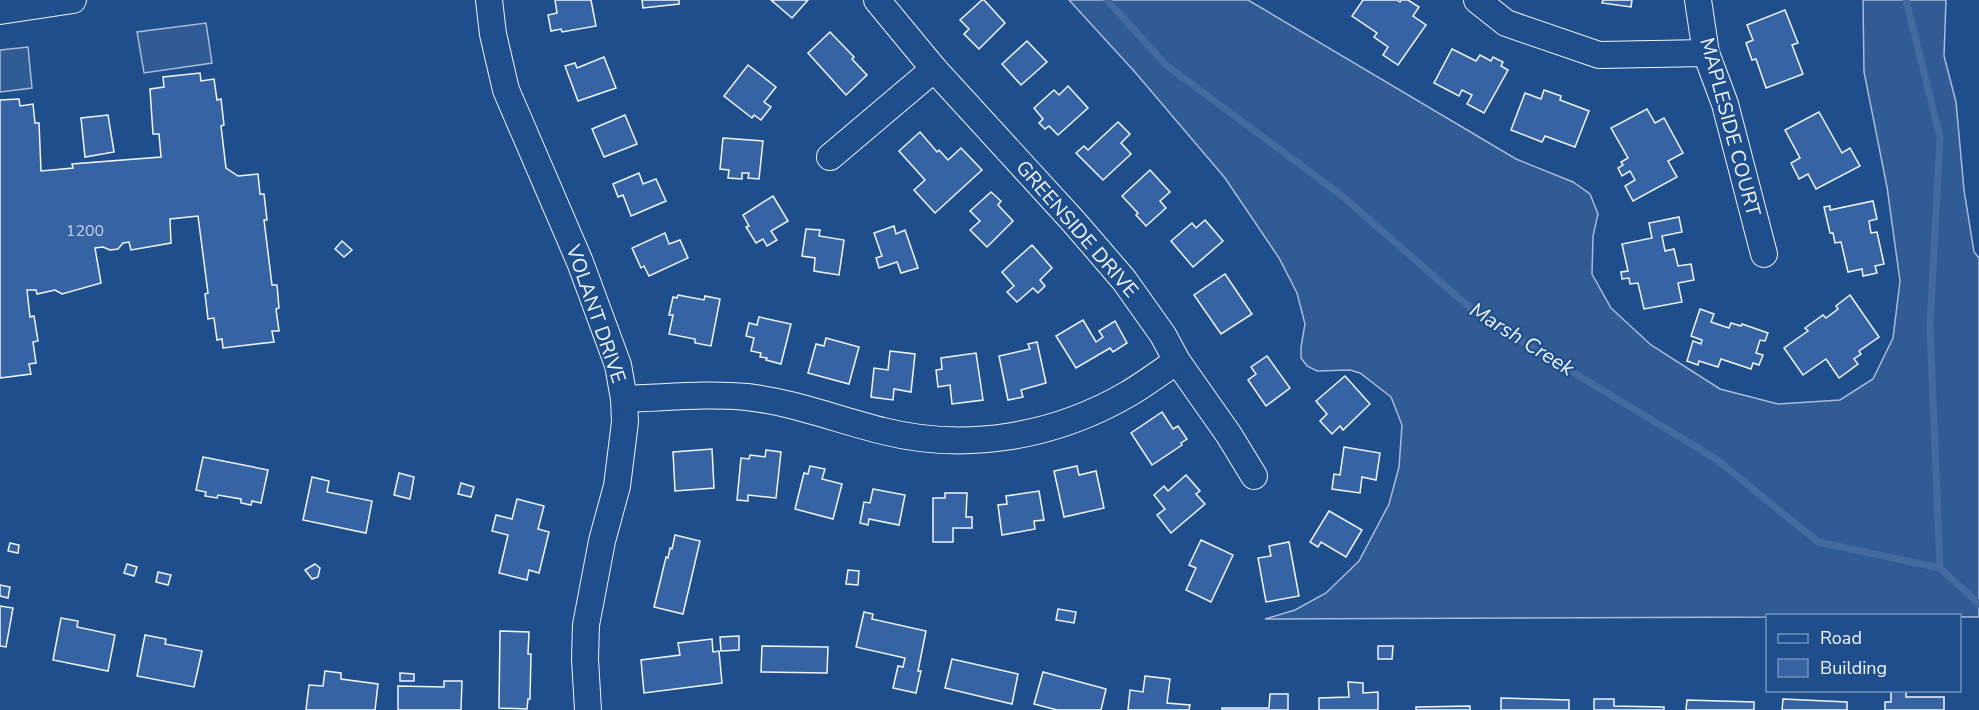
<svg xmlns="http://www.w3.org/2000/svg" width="1979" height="710" font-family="'Nunito Sans',sans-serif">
  <rect width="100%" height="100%" fill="#1f4e8c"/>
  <g fill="#305b95" stroke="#a8bbd7" stroke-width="1.5">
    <polygon points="1069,0 1248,0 1516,159 1573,182 1590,194 1598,214 1593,236 1592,274 1611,308 1651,345 1720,389 1778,404 1840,400 1873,379 1893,338 1900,281 1887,187 1864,72 1863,0 1946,0 1944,56 1956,102 1964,190 1974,252 1979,258 1979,617 1768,616 1767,617 1265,619 1295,610 1326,593 1359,561 1389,504 1399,467 1402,425 1391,397 1360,373 1350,370 1317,371 1307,366 1301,358 1301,347 1305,324 1297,293 1279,258 1225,178 1134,71"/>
    <polygon points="206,23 212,63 144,73 137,32"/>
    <polygon points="28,47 32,88 0,92 0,50"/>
  </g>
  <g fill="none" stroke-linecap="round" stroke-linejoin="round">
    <g stroke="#446ba0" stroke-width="7">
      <polyline points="1107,0 1166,65 1341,195 1477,314 1716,459 1818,542 1940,568 1979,604"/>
      <polyline points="1906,0 1940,137 1930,326 1940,568"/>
    </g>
  </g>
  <g fill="#3563a3" stroke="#f2f6ff" stroke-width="1.5">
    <polygon points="555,0 591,0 596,26 562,32 561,29 551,31 548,15 557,13"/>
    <polygon points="642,0 679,0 679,4 643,8"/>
    <polygon points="771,0 808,0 792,18"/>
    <polygon points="982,0 984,0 1005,23 979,49 964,34 969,29 960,20"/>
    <polygon points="1363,0 1397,0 1400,2 1401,0 1408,0 1419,7 1413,16 1426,25 1398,65 1383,55 1388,47 1374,37 1377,33 1352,16"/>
    <polygon points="1603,0 1632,0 1631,7 1602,3"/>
    <polygon points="1785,10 1798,43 1792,45 1803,74 1766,88 1756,59 1752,60 1746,43 1753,40 1747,25"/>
    <polygon points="830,32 854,57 852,59 867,75 846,95 808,53"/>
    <polygon points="1027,41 1047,62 1021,85 1002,64"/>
    <polygon points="1452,49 1476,61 1480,55 1491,61 1493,57 1503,62 1501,66 1508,70 1484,113 1467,104 1472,95 1462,90 1459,96 1434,83"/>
    <polygon points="604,57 616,88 578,101 565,66 575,63 577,68"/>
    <polygon points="748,65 776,87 764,102 771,107 761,120 754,115 752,118 724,96"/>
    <polygon points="200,73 201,81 214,79 217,100 221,99 224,125 221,126 226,168 238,176 258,174 260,194 264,194 267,220 264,220 272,285 277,285 279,308 276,309 279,331 272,331 274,342 223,348 222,339 217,340 214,318 208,319 205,294 208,293 198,216 170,219 171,243 131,250 129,242 123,243 118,249 110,250 103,247 95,248 101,283 62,294 55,290 37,294 36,290 27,290 30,317 34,316 38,341 33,342 36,363 29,364 31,374 0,378 0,100 19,99 20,106 33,104 35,123 39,123 41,171 73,168 72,164 161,157 159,134 153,134 150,89 164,87 163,77"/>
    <polygon points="1068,86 1088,108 1058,135 1049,126 1045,129 1039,123 1043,119 1034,108 1054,90 1059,95"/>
    <polygon points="1544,90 1561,96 1560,100 1589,111 1575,147 1545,136 1542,142 1511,130 1525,93 1541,99"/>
    <polygon points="1647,109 1655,123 1664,118 1683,153 1668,161 1677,177 1633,201 1625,186 1635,180 1630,171 1622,176 1618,168 1623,165 1621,162 1628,158 1611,128"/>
    <polygon points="1819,112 1842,153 1850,148 1860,166 1816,189 1808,174 1799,179 1791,163 1800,158 1785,130"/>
    <polygon points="108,115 114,152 85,157 81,118"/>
    <polygon points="625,115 637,144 604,157 592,129"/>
    <polygon points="1118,122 1130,134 1121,143 1131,154 1103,180 1076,153 1084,146 1088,150"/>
    <polygon points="920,132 937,152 939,150 948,160 961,148 982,170 935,213 914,190 925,180 899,151"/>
    <polygon points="723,138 763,141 759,179 748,178 749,173 742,173 742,179 728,178 729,170 720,169"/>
    <polygon points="1150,170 1170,192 1160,201 1166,208 1146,226 1136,215 1138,213 1122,196"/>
    <polygon points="639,173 643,184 656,179 666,201 631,216 623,195 618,197 613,184"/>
    <polygon points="991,192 1001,201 998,205 1013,221 987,247 970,230 980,221 970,211"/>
    <polygon points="773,196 788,221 771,231 777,240 767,246 763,239 756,243 746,227 749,226 743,215"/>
    <polygon points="1873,201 1877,219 1869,221 1871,233 1877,232 1884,264 1875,266 1877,273 1863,276 1862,269 1848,272 1841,242 1835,243 1833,233 1830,233 1824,207 1830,206 1830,210"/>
    <polygon points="1679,217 1682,232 1662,236 1665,251 1674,249 1678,266 1691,264 1694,280 1678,283 1682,302 1644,309 1638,283 1630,284 1629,278 1622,279 1621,272 1628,271 1622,244 1652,238 1649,223"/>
    <polygon points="1205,220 1223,241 1193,267 1171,241 1192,223 1196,228"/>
    <polygon points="894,226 896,234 905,230 918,268 901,273 897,262 879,268 876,258 882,256 874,233"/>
    <polygon points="806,229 820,230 819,236 844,240 839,275 814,271 815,258 802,256"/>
    <polygon points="665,233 669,244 680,240 688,258 649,276 644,266 641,268 632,248"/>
    <polygon points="342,241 352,250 344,257 335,249"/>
    <polygon points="1032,245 1052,268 1040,280 1045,286 1038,293 1033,288 1017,302 1007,292 1014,286 1002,272"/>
    <polygon points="1225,274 1252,314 1221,334 1194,295"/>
    <polygon points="678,295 704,300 705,296 720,299 711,346 695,343 695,339 669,334 673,315 669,315 673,297 677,298"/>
    <polygon points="1850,295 1879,337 1859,351 1861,354 1854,359 1858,364 1839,378 1826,359 1803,375 1784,348 1808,331 1805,328 1823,315 1826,318 1838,309 1836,306"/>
    <polygon points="1700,309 1714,314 1711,322 1729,328 1731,323 1741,326 1742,324 1768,333 1765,341 1760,340 1756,353 1763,355 1759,365 1753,363 1751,369 1721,359 1718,367 1699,361 1698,365 1687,361 1693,341 1701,344 1702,340 1691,336"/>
    <polygon points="759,317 791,324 781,364 766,360 767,358 760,357 761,353 751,351 754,338 746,336 749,323 757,325"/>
    <polygon points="1083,320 1096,342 1103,337 1099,331 1115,321 1127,343 1113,352 1110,348 1076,368 1056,336"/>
    <polygon points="826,338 859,347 849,384 808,373 816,344 824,346"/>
    <polygon points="1037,342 1046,383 1021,390 1023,397 1008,400 999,356 1030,349 1028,344"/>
    <polygon points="890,351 915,354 911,392 894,389 893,400 871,397 874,368 888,370"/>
    <polygon points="976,353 983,400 952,404 950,385 938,387 936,370 942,369 941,358"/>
    <polygon points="1267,356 1290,388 1266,406 1248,380 1256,374 1251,367"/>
    <polygon points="1345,376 1370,404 1343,430 1340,426 1332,434 1320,421 1327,414 1316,401"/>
    <polygon points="1162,412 1173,429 1178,426 1187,439 1181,443 1182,445 1152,465 1131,433"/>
    <polygon points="1344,447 1380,453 1376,480 1362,477 1360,493 1332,489 1334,474 1340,475"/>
    <polygon points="712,449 714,488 675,491 673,452"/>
    <polygon points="766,450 781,452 776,498 748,495 748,501 737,500 741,458 749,459 750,455 765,457"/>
    <polygon points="203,457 268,470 261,503 252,501 251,505 241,503 241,499 218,495 217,498 205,496 206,492 196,490"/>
    <polygon points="810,466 825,469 822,479 842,484 833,519 795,509 804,473 808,474"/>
    <polygon points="1077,466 1079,475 1096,471 1104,508 1064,517 1054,471"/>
    <polygon points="399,473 414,477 410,499 394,495"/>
    <polygon points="1186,475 1200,491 1196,494 1205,504 1171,533 1157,515 1165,509 1154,495 1164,486 1168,491"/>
    <polygon points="312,477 329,481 327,492 372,501 366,533 303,520"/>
    <polygon points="461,483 474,487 471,497 458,494"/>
    <polygon points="873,489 905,495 899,525 869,519 868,525 860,523 864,502 870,503"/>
    <polygon points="1039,491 1044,520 1034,521 1035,529 1002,535 998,505 1007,504 1006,496"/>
    <polygon points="945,493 967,493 966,517 972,517 972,528 953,528 953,542 933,542 933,498 945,498"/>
    <polygon points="517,499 544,506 538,529 549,532 539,573 529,570 527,580 499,573 508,535 492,531 496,515 512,519"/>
    <polygon points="1329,511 1362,530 1346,557 1321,542 1318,547 1310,542"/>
    <polygon points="675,535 700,541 683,614 654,607 666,557 668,558 670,548 672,549"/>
    <polygon points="1201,540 1233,555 1211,602 1186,590 1196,568 1189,565"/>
    <polygon points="1289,542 1299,596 1266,602 1258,558 1271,556 1269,546"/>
    <polygon points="10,543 19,545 18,553 8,551"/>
    <polygon points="127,564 137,567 134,576 124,573"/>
    <polygon points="315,564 320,568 318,577 312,579 305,570"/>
    <polygon points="848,570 859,571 858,585 846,584"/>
    <polygon points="158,572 171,575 168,585 156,582"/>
    <polygon points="0,585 10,587 8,598 0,596"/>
    <polygon points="0,606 13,608 6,647 0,646"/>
    <polygon points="1058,609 1076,612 1074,623 1056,620"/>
    <polygon points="864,612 873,614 872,619 926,631 918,671 921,671 916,693 893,688 898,666 903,667 905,658 856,647"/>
    <polygon points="61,618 78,621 77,627 115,635 108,671 53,660"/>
    <polygon points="500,631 529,632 528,654 531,654 530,699 528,699 527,709 499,708"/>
    <polygon points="145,635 166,639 165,644 202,651 194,687 137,676"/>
    <polygon points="739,636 739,650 721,651 720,637"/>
    <polygon points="712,639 713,652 719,651 722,683 644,693 641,660 680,655 678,643"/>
    <polygon points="762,646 828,647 827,673 761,672"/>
    <polygon points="1378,646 1393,646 1392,659 1378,659"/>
    <polygon points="952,659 1018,674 1012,704 945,688"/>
    <polygon points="325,671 341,673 341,679 378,684 375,710 306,710 309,685 323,686"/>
    <polygon points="1043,672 1106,689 1101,710 1057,710 1034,704"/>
    <polygon points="400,673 414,674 414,681 400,681"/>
    <polygon points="1145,676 1170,679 1167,703 1190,705 1189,710 1128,710 1130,690 1143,692"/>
    <polygon points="444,681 462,681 461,710 398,710 398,686 444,687"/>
    <polygon points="1348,682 1363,683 1363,693 1378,692 1378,710 1319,710 1319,698 1349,697"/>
    <polygon points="1891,690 1906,690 1906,697 1944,697 1944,710 1885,710 1885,702 1891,702"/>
    <polygon points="1270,694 1288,694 1288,710 1222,710 1222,708 1269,708"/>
    <polygon points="1501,698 1569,700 1569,710 1501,710"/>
    <polygon points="1594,699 1614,699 1614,706 1664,707 1664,710 1594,710"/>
    <polygon points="1783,699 1847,702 1847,710 1782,710"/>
    <polygon points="1687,700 1754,702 1754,710 1686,710"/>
    <polygon points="1470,706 1470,710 1416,710 1416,707"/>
  </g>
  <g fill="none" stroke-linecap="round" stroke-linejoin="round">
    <g stroke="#f2f6ff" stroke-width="28">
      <g id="minor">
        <polyline points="489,0 493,34 506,90 580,262 618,365 624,399 625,422 617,486 602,541 586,625 585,659 588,710"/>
        <polyline points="877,0 934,69 1074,222 1124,280 1163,335 1177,361 1229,435 1254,476"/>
        <polyline points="1477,0 1506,23 1599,55 1706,53"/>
        <polyline points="1698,0 1706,53 1725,104 1764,254"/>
        <polyline points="0,11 73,0"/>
        <polyline points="830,157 934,69"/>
        <path d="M624 399C665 398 706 393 747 397 793 402 838 420 883 431 966 452 1054 437 1128 394 1145 384 1161 372 1177 361"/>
      </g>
    </g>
    <use href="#minor" stroke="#1f4e8c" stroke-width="26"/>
  </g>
  <g text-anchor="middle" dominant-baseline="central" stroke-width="4.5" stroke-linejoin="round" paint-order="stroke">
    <g font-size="16" fill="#c3d1e8">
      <text x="85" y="231">1200</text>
    </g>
    <g font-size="20" fill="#f2f6ff" stroke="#1f4e8c">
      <text transform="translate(1730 127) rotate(75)">MAPLESIDE COURT</text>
      <text transform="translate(1077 229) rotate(49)">GREENSIDE DRIVE</text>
      <text transform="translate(596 314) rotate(71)">VOLANT DRIVE</text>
    </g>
    <g font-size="21" font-style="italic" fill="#f2f6ff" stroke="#1f4e8c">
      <text transform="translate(1522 339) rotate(32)">Marsh Creek</text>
    </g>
  </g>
  <rect x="1766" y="614" width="195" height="78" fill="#1f4e8c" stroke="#7391ba" stroke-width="1.5"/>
  <rect x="1778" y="634" width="30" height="9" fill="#1f4e8c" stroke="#7391ba" stroke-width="1.5"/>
  <text x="1820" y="644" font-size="18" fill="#f2f6ff">Road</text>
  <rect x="1778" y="659" width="30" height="18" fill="#3563a3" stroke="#7391ba" stroke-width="1.5"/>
  <text x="1820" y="674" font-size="18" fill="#f2f6ff">Building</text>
</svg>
